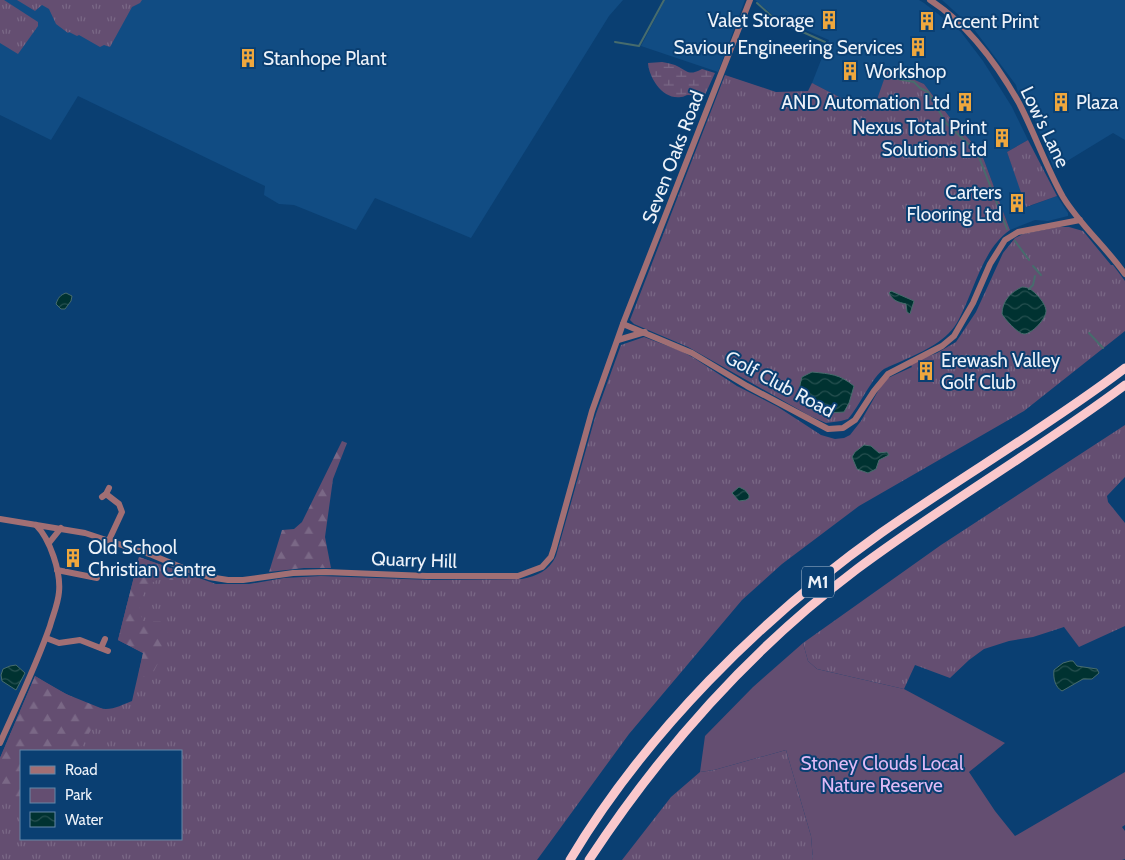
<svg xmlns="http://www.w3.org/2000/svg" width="1125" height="860" font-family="Cabin,sans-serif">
  <defs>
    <pattern id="grass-tufts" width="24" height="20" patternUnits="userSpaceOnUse" patternTransform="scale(1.25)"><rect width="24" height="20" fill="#644e71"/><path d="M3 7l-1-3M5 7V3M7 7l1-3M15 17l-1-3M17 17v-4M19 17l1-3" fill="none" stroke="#7a6886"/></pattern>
    <pattern id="forest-firs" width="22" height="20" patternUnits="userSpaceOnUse" patternTransform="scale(1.25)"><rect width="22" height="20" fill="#644e71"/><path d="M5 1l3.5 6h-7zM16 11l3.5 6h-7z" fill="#7a6886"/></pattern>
    <pattern id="wetland-marsh" width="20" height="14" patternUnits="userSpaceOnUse" patternTransform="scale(1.25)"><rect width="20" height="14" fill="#644e71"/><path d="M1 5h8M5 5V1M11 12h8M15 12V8" fill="none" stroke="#7a6886"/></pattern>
    <pattern id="water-waves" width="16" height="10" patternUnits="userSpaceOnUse" patternTransform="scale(1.25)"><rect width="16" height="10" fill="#003231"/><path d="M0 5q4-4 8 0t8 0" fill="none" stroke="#265050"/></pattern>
  </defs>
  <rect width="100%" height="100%" fill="#0a3f72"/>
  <g fill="#114c83">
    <polygon points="0,0 623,0 609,16 471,238 375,198 356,230 294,205 279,204 264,195 265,186 78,96 51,140 0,115"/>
    <polygon points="665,0 745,0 718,72 641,46"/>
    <polygon points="755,0 919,0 924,3 961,32 983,61 1012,107 1028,140 1007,152 1027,207 1057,196 1068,213 1068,216 1048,221 1035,220 1010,230 981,152 955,124 924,84 888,68 874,111 847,101 812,83 829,40 775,17"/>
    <polygon points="942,0 1125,0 1125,140 1113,133 1054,169 1034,118 1017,89 1016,85 973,28"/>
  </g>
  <g fill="url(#grass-tufts)" fill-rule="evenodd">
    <polygon points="0,0 4,0 38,22 38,26 18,54 0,43"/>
    <polygon points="17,0 142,0 140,3 132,7 110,47 104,45 100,47 79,35 77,36 69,32 68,33 56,24 49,9 42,5 35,11"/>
    <path d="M888 68 924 84 955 124 981 152 1010 230C983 248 974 291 959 319 948 341 924 351 902 361 896 364 889 366 884 369 872 377 859 407 848 419L841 421 826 423 810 416 688 347 634 324 630 320 725 75 776 92 808 91 812 83 847 101 873 111Z"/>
    <polygon points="1028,140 1057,196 1026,207 1007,152"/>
    <path d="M1059 227H1069L1083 231 1111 265H1113L1125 281V331L1024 411 859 506 782 564 742 600 629 734 537 860H0V758L35 676C49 685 91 709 106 709 115 709 124 704 132 701L143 653 118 640 139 557 216 584H249L284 578 321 576 431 580 522 579C537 576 549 571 556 556L596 414 621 345 644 337 681 351 694 358 737 386 778 407 821 435 835 439 844 438 850 435 861 421 881 386 888 378 912 367 910 363 937 353 956 342 976 312 1003 253 1015 238 1023 234ZM21 751H181V839H21Z"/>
    <polygon points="1125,425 1125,477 1107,496 1108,502 1125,523 1125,626 1079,647 1064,627 1033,637 1009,641 984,649 969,660 950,678 915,665 904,689 817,669 808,661 803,643 941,545"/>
    <polygon points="786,750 811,836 813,860 622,860 671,797 700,772 714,770"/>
  </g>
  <g fill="url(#forest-firs)">
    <polygon points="342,441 347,443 333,479 325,537 331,568 304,568 269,572 282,530 294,529 302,522"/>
    <polygon points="139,557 178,571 175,580 157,580 146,586 139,609 143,621 160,621 168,628 163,653 151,677 138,677 143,653 118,640"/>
    <polygon points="35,676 66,694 103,709 79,751 21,751 21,797 19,799 0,793 0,758"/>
  </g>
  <path fill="url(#wetland-marsh)" d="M662 62C667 63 674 64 679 67 689 73 690 75 702 69L715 73 704 97C699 97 693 95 688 95 686 95 684 97 681 97 663 100 649 78 648 63Z"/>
  <polygon fill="#644e71" points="803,643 808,661 817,669 904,689 1005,743 969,772 995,811 1015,836 1125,772 1125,825 1122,827 1125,831 1125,859 1122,860 813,860 811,836 786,750 714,770 700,772 705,736 753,687"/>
  <g fill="url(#water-waves)" stroke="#476c6d">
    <path d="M1022 287C1028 287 1032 290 1036 294 1040 298 1045 304 1046 310 1047 318 1032 334 1024 334 1018 334 1004 318 1002 314 1002 301 1011 292 1022 287Z"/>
    <path d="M891 291 914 301 910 314 907 312 906 304C898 302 893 301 889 293Z"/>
    <path d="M66 293 72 296 71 301 65 309H61L56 304C58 298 60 295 66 293Z"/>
    <path d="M812 372C831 374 839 374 854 386L849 403 844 412C818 414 791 411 802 377Z"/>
    <polygon points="864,445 871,446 879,453 887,452 889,455 879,460 876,469 868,473 857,469 852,457 855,452"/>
    <polygon points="739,487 745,490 749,495 749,498 746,500 739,501 732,493"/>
    <path d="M1070 661H1073L1077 666 1097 669 1099 673 1092 679H1083L1062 691C1055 687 1053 678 1054 670L1063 663Z"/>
    <polygon points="16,665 25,673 16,690 2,681 1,675 3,669 10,666"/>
  </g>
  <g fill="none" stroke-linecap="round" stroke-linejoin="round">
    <g stroke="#476c6d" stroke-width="2">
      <polyline points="757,3 776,20 825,42"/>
      <polyline points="615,42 639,46 664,0"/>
      <polyline points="890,75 898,79 914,82 920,88 928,92 946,123 977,152 1007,229"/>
      <polyline points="1015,241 1029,260"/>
      <polyline points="1033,266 1041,275"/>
      <polyline points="1029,289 1033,285 1035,276"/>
      <polyline points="1089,333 1103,348"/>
    </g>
    <g stroke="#a16f74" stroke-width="6">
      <path d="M930 0C969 25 997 64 1019 103 1035 134 1046 167 1063 197 1080 225 1106 247 1125 274"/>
      <polyline points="623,324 692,353 747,386 828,429 843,428 855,420 874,391 888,374 942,346 954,336 973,303 990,264 1005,240 1018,232 1080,220"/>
      <polyline points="618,340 645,332"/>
      <polyline points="106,494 119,504 122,512 109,540"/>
      <polyline points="102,497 106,494 109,488"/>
      <polyline points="0,519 85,533 152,555 183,568 209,577 228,580 243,580 293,573 326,572 427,576 518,576 542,567 551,557 554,548 592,411 624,321 750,0"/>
      <polyline points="49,543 61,528"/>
      <polyline points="57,570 97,578"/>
      <polyline points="46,638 59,643 80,640 108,651"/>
      <polyline points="101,648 105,639"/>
      <path d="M0 743C17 705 36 666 50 626 53 615 58 604 59 592 61 572 50 539 36 525"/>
    </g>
    <g stroke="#fac8cc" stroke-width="9">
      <path d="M570 860C645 734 761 618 881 533 961 477 1047 427 1125 368"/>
      <path d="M589 860C662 749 751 649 857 569 944 504 1038 450 1125 385"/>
    </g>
  </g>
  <defs>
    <g id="building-bare" transform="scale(1.5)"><path d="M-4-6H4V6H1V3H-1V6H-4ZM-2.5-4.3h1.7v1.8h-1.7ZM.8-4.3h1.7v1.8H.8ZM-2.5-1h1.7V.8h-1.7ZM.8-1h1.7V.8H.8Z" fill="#efa73d" stroke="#0a3f72" stroke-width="2.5" paint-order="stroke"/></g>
  </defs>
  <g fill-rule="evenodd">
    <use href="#building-bare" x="829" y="20"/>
    <use href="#building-bare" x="927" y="21"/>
    <use href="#building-bare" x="918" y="47"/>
    <use href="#building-bare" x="248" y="58"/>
    <use href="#building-bare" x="850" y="71"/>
    <use href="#building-bare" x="965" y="102"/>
    <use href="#building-bare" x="1061" y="102"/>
    <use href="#building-bare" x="1002" y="138"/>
    <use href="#building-bare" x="1017" y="203"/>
    <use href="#building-bare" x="926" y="371"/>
    <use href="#building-bare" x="73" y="558"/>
  </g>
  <g text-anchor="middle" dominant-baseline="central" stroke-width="4" stroke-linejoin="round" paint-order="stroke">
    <rect fill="#0a3f72" stroke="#a9bcd0" stroke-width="1" x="802" y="566.5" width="32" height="31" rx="4"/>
    <g font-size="18" font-weight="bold" fill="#edf2f9">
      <text x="818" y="582">M1</text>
    </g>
    <g font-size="19" fill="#edf2f9" stroke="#0a3f72" text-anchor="start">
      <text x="814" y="20" text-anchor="end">Valet Storage</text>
      <text x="942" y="21">Accent Print</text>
      <text x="903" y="47" text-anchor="end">Saviour Engineering Services</text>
      <text x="263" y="58">Stanhope Plant</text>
      <text x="865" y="71">Workshop</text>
      <text x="950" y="102" text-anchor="end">AND Automation Ltd</text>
      <text x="1076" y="102">Plaza</text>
      <text x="987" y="127" text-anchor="end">Nexus Total Print<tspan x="987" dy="22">Solutions Ltd</tspan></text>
      <text x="1002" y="192" text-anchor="end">Carters<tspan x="1002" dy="22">Flooring Ltd</tspan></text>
      <text x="941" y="360">Erewash Valley<tspan x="941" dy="22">Golf Club</tspan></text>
      <text x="88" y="547">Old School<tspan x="88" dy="22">Christian Centre</tspan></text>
    </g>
    <g font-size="19" fill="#edf2f9" stroke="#0a3f72">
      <text transform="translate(1045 127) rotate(64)">Low's Lane</text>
      <text transform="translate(673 157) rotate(-69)">Seven Oaks Road</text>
      <text transform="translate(780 384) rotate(28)">Golf Club Road</text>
      <text transform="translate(414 560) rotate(2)">Quarry Hill</text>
    </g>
    <g font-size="19" fill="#dfbaf5" stroke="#0a3f72">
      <text x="882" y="763">Stoney Clouds Local<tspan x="882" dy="22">Nature Reserve</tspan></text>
    </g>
  </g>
  <rect x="20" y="750" width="162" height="90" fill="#0a3f72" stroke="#6587a8"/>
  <rect x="30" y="766" width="25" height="8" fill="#a16f74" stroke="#6587a8"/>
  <text x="65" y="775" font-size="15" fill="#edf2f9">Road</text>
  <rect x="30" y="788" width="25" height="15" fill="#644e71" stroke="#6587a8"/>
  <text x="65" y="800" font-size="15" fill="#edf2f9">Park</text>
  <rect x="30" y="812" width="25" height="15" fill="url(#water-waves)" stroke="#6587a8"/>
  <text x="65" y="825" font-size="15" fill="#edf2f9">Water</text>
</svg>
